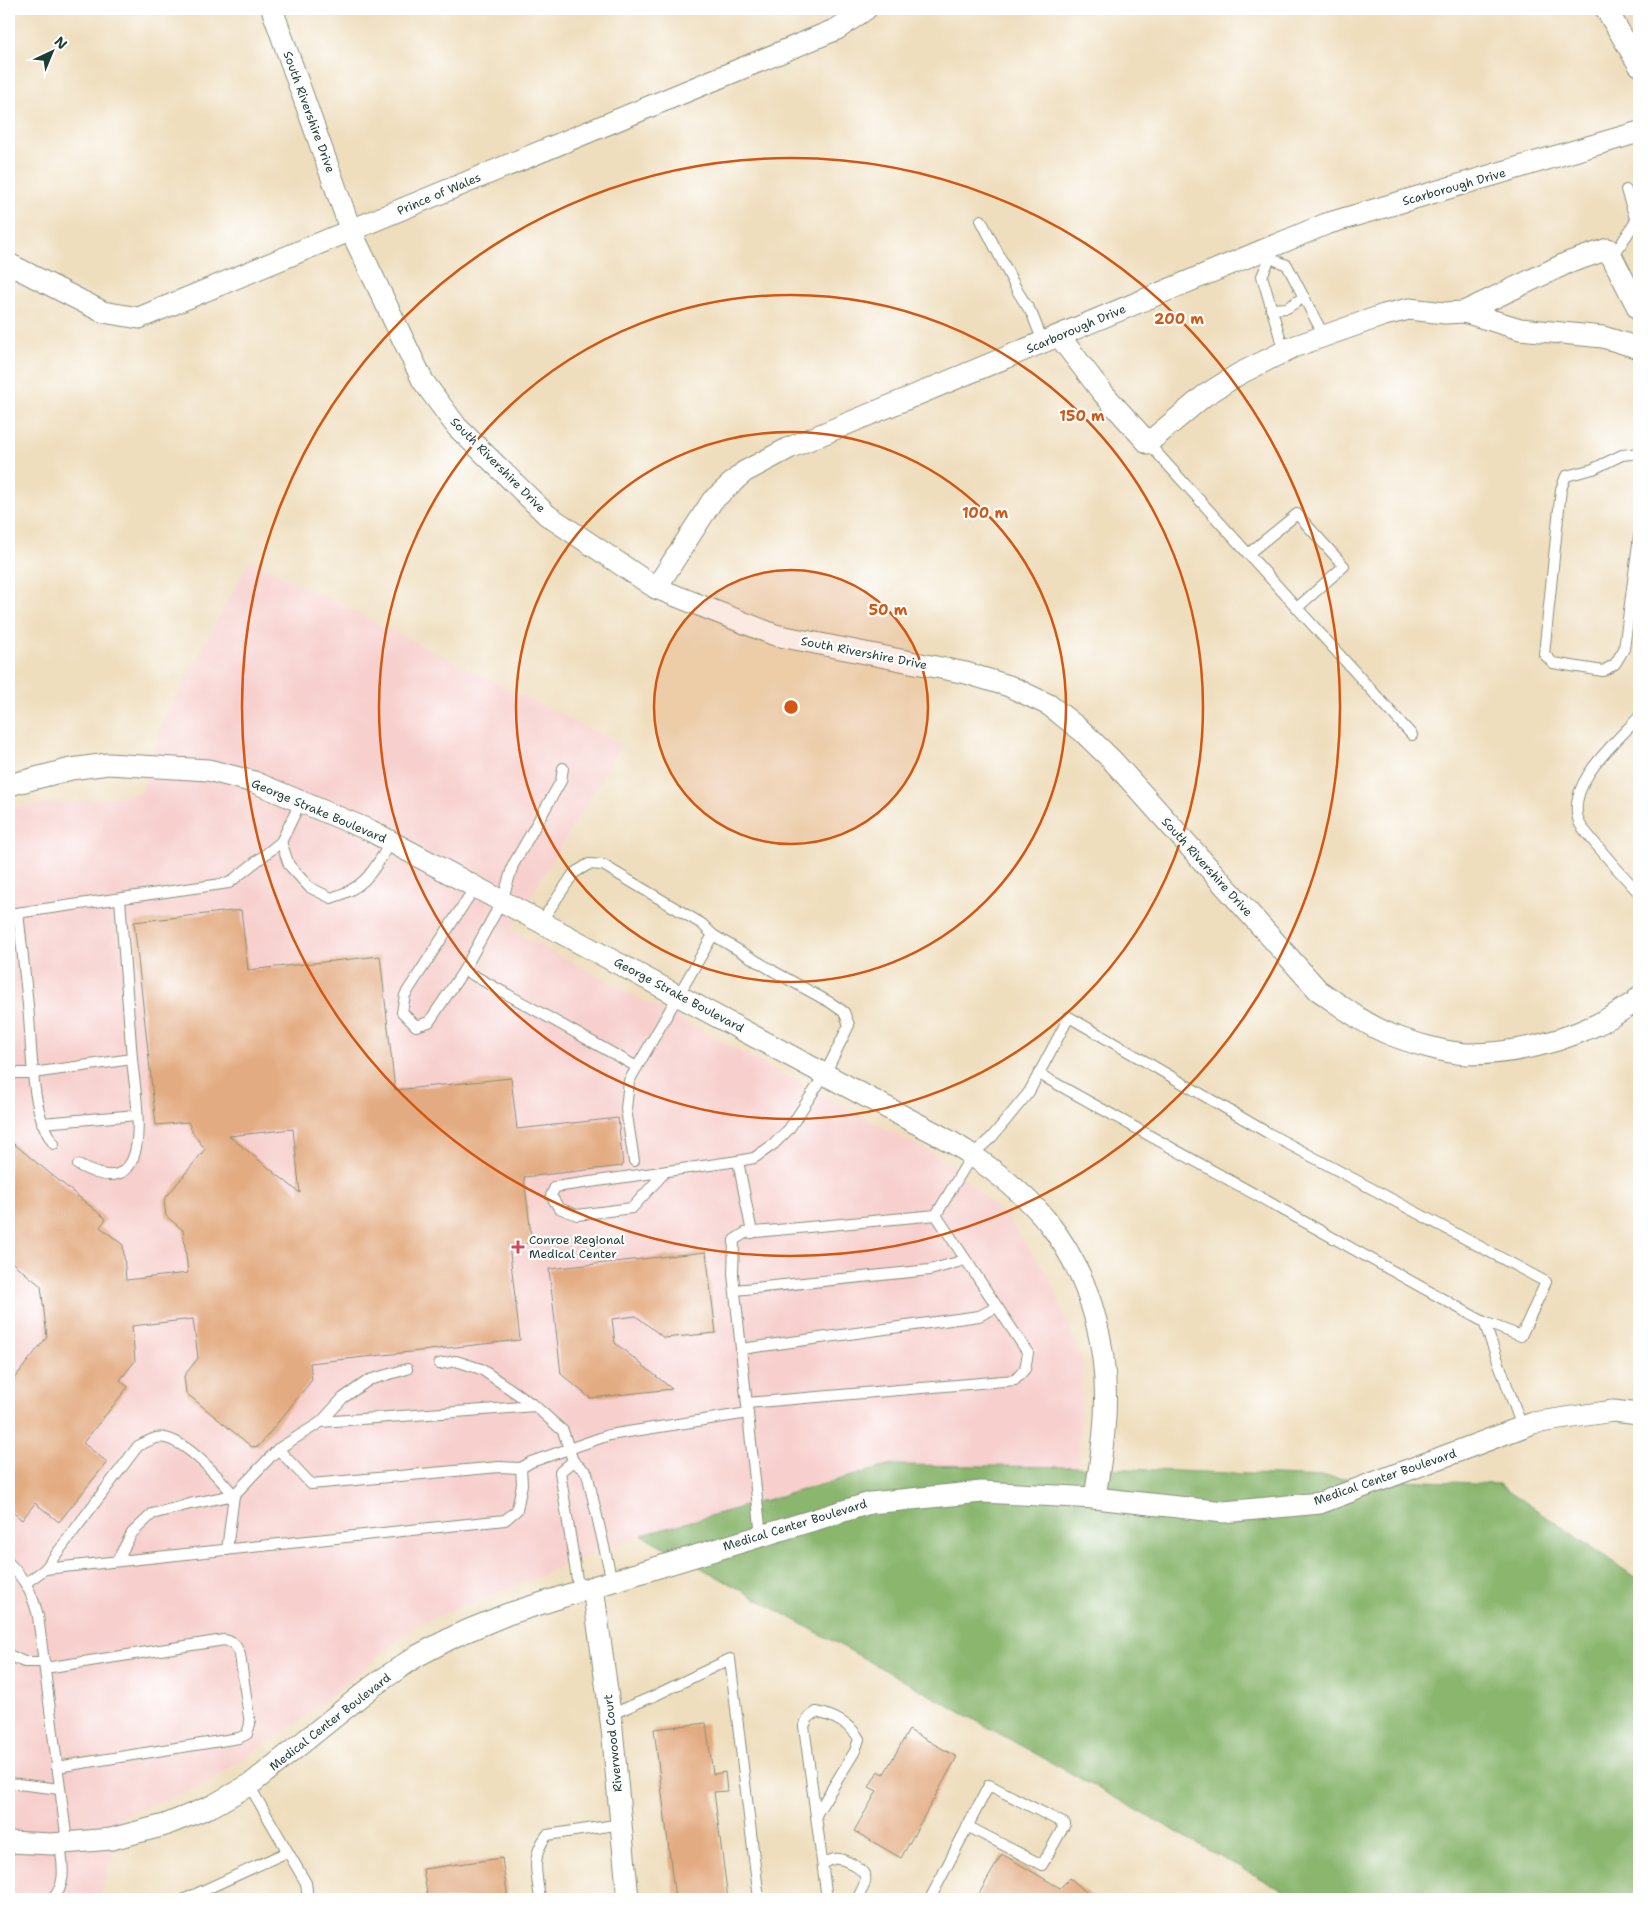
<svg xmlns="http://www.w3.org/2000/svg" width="1648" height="1908" font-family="'Shantell Sans',sans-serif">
  <rect width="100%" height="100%" fill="#fff"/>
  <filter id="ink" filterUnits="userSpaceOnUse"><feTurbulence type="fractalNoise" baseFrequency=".02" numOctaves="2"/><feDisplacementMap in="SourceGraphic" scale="10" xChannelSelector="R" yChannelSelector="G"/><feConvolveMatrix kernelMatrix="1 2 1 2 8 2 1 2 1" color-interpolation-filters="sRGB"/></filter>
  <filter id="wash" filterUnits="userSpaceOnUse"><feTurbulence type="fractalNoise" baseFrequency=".0096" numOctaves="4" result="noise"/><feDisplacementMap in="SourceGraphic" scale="20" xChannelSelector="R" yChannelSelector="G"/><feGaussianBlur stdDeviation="1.12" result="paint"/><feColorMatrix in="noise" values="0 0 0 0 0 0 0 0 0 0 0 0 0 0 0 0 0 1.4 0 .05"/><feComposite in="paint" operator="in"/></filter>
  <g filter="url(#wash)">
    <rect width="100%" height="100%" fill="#efdebe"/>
    <polygon fill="#f7d0ce" points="250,560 621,745 511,930 946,1161 1006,1217 1049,1276 1083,1364 1078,1467 891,1465 642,1535 418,1624 302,1719 203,1786 122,1816 102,1892 89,1899 9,1899 9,812 19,807 140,794 164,720"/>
    <polygon fill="#8ab66e" stroke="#547a51" points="891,1465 1078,1467 1499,1484 1639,1580 1639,1899 1297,1899 642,1535"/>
    <g id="blocks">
      <g fill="#e3ab81" fill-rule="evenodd">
        <path d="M241 910 248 970 380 956 395 1090 511 1078 517 1129 618 1118 623 1166 524 1177 532 1243 509 1245 520 1340 310 1363 312 1380 259 1446 252 1447 186 1393 184 1376 198 1358 193 1319 132 1326 135 1361 120 1380 128 1387 83 1443 107 1462 59 1522 35 1503 22 1520 9 1509V1385L47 1337 41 1286 9 1260V1140L106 1219 100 1227 123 1245 126 1280 188 1273 183 1230 166 1216 164 1200 205 1149 194 1135 188 1122 156 1125 134 922ZM293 1129 300 1193 229 1136Z"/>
        <polygon points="706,1252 716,1333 664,1338 636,1316 612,1319 615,1343 672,1389 590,1398 561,1374 549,1269"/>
        <polygon points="706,1723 713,1774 725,1772 727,1791 714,1792 728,1899 675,1899 654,1729"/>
        <polygon points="909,1730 957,1757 901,1858 854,1831 877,1791 869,1787 878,1771 884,1774"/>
        <polygon points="1002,1854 1060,1888 1070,1878 1094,1899 976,1899"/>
        <polygon points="502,1858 508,1899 428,1899 423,1869"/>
      </g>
    </g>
  </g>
  <g filter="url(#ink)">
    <use href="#blocks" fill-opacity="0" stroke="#878e79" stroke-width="1"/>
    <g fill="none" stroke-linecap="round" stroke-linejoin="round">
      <g stroke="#878e79" stroke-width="12">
        <g id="lane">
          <polyline points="981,220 1018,292 1032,314 1043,342"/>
          <polyline points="1265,249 1270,258 1287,265 1324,336"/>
          <polyline points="1270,258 1262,276 1284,351"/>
          <polyline points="1612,258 1636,221 1626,190"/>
          <polyline points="1271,309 1287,308 1304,297"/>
          <polyline points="1148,443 1412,735"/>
          <polyline points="1639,453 1622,455 1593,469 1566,476 1561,489 1544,654 1553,663 1603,671 1615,664 1624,649 1639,536"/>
          <polyline points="1248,554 1297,514 1344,566 1297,608"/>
          <path d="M1639 717C1616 742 1565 784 1579 822 1582 829 1589 835 1593 841 1608 859 1623 876 1639 893"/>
          <path d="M281 842 289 865 309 887 331 898C367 887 372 872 391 842"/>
          <polyline points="475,887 405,995 402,1012 416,1026 429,1022 464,970 502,901 513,865 561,781 563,768"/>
          <path d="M18 913C22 948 26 982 29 1017 32 1052 31 1116 54 1144"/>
          <polyline points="9,914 229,883 281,842 301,801"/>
          <polyline points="541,922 574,873 589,864 603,865 702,924 713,935"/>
          <polyline points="464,970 637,1067"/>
          <polyline points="9,1073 33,1073 132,1059 120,899"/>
          <polyline points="1039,1074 1484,1322"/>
          <polyline points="42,1123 137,1115"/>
          <polyline points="634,1161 626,1109 629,1081 713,935 775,972 831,1003 844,1012 849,1025 825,1074 789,1129 774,1144 754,1158 738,1161 752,1233"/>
          <path d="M78 1165C158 1208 136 1103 132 1059"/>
          <polyline points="666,1171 632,1208 577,1215 559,1208 551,1196 555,1187 738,1161"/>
          <polyline points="735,1290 930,1270 965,1260"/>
          <polyline points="741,1349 979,1316 997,1307"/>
          <polyline points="439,1364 456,1361 481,1369 535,1406"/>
          <polyline points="747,1403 1015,1380 1025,1369 1028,1353 936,1215"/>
          <polyline points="321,1422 343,1398 369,1380 407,1369"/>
          <polyline points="278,1449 311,1484 499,1467 521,1468"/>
          <polyline points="573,1461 560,1472 579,1592"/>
          <polyline points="761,1536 733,1274 734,1240 745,1233 936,1215 972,1155 992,1137 1029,1092 1069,1017 1268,1133 1546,1282 1521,1336 1484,1322 1522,1427"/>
          <polyline points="117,1561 132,1533 152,1514 190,1504 234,1495 227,1550"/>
          <path d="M9 1563C25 1580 32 1592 38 1616L67 1842"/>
          <path d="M45 1569 138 1446C144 1443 150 1440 156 1438 181 1433 219 1478 234 1495L278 1449 321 1422 535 1406 563 1431 573 1461 587 1473 612 1581"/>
          <polyline points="26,1583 45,1569 505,1520 517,1510 522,1484 521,1468 531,1462 609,1435 748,1413"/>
          <polyline points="9,1655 24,1662 44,1662"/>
          <path d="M45 1668 224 1640C234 1642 237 1646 240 1655L250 1724 247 1734 239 1738 57 1767"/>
          <polyline points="610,1715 656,1695 730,1659 759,1899"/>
          <polyline points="9,1783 60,1789"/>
          <polyline points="249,1785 306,1883 308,1899"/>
          <path d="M816 1815 855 1751 859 1739C852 1725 832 1715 816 1712L808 1718 804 1726 827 1899"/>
          <path d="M823 1864C826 1862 830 1860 834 1859 842 1857 862 1868 865 1876 867 1883 860 1893 857 1899"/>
          <path d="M52 1899C68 1884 62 1863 60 1843"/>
          <polyline points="185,1899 287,1852"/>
          <path d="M540 1899C537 1874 530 1857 547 1835L622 1824"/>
          <polyline points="930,1899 989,1785 1065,1824 1042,1865 967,1826"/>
        </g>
      </g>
      <g stroke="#878e79" stroke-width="23">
        <g id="street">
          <path d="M272 9 351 231 423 381 457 427 547 515 656 588 775 635 966 673 1009 686 1049 705 1082 731 1112 760 1318 990C1341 1006 1363 1023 1389 1034 1409 1042 1445 1053 1467 1054 1511 1054 1555 1044 1596 1025 1609 1019 1622 1010 1635 1002L1639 997"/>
          <polyline points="1606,9 1639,65"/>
          <polyline points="9,264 103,312 139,318 837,29 866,9"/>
          <polyline points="1464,312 1567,263 1608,249 1639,310"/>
          <polyline points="1059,336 1102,392 1148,443 1204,396 1239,374 1293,347 1384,315 1409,309 1445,313 1464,312 1520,329 1603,337 1639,348"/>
          <polyline points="656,588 712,501 744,472 789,448 1326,224 1639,132"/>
          <path d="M9 785 71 769 108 764 208 770 254 782 371 831 897 1113C922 1127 950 1139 973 1156 999 1174 1027 1196 1047 1221 1094 1280 1111 1356 1104 1431 1102 1453 1098 1476 1095 1498"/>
          <polyline points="593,1587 612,1728 628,1899"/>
          <polyline points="9,1842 52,1844 111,1839 165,1825 212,1806 251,1784 373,1686 415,1657 457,1635 508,1614 593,1587 870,1503 982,1492 1095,1498 1224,1512 1320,1503 1533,1423 1613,1411 1639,1414"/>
        </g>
      </g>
      <use href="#lane" stroke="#fff" stroke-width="10"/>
      <use href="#street" stroke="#fff" stroke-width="21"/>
    </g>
  </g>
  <circle cx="791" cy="707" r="137" fill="#d45610" fill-opacity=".12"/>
  <g fill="none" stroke="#d45610" stroke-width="2.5">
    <circle cx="791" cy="707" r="137"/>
    <circle cx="791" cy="707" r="275"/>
    <circle cx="791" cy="707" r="412"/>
    <circle cx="791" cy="707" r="549"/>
  </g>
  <path fill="#d1495b" stroke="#fff" stroke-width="2" d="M515.5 1239.5h5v5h5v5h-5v5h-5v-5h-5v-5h5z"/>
  <g text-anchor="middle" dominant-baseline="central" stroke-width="4.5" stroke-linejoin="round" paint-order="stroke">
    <g font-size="12" fill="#1f3d34" stroke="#fff">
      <text transform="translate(309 112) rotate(70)">South Rivershire Drive</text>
      <text transform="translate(1454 187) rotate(-16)">Scarborough Drive</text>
      <text transform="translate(439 194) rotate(-23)">Prince of Wales</text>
      <text transform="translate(1076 329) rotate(-23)">Scarborough Drive</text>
      <text transform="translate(498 465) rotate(45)">South Rivershire Drive</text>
      <text transform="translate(864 653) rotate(11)">South Rivershire Drive</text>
      <text transform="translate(319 811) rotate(23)">George Strake Boulevard</text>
      <text transform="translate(1207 867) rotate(48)">South Rivershire Drive</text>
      <text transform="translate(679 995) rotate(28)">George Strake Boulevard</text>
      <text transform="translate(1385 1477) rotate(-19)">Medical Center Boulevard</text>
      <text transform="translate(795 1525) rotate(-17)">Medical Center Boulevard</text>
      <text transform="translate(330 1722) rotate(-38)">Medical Center Boulevard</text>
      <text transform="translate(613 1743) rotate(-96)">Riverwood Court</text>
    </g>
    <g font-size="12" fill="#1f3d34" stroke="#fff" text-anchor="start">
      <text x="529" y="1240">Conroe Regional<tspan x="529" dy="14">Medical Center</tspan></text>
    </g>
  </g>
  <circle cx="791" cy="707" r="8" fill="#d45610" stroke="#fff" stroke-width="2.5"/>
  <g font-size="15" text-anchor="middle" font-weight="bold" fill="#d45610" stroke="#fff" stroke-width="4.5" stroke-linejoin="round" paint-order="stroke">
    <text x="1179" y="324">200 m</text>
    <text x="1082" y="421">150 m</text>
    <text x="985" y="518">100 m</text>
    <text x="888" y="615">50 m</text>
  </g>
  <rect width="1648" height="1908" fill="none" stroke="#fff" stroke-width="30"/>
  <g transform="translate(52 52) rotate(44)" stroke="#ffffff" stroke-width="4" paint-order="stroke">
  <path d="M0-4L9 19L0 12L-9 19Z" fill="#1f3d34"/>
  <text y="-8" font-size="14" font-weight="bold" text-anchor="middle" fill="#1f3d34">N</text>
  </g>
</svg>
